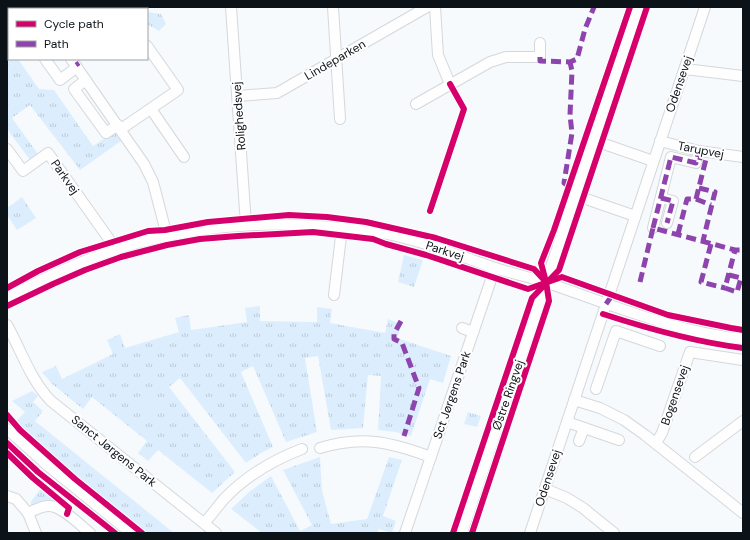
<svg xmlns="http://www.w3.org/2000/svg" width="750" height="540" font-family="'DM Sans',sans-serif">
  <defs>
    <pattern id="grass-tufts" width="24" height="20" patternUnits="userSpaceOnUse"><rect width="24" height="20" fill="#dceefe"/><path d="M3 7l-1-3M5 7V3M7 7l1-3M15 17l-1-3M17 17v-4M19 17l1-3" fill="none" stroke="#bccbd9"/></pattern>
  </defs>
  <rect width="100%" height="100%" fill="#f7fafc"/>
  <g fill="url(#grass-tufts)">
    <polygon points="147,12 161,14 166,24 159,31 147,24"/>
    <polygon points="7,44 9,47 9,59 18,59 39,89 54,90 93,146 114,132 121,141 80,170 30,105 12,118 38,154 30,160 7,129"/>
    <polygon points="22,197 36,218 17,230 7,215 7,208"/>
    <polygon points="404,255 423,260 414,287 398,282"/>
    <polygon points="260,306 260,321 317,322 317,307 332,309 330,323 385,333 388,319 402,324 397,338 451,356 443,383 430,379 411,436 395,432 378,430 381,376 368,375 363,428 331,430 318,356 305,358 317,432 286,442 253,366 241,372 273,447 261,453 246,463 180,378 169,387 235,472 212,493 158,450 148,461 138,453 147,441 92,397 83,409 51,383 42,372 56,366 62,379 113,354 107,340 120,334 125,348 179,332 175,318 189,315 191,330 247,322 245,308"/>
    <polygon points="32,391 38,396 33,402 43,411 35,421 174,533 147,533 21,430 14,423 25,412 12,401"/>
    <polygon points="468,412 481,416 477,427 464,424"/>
    <polygon points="320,457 322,491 331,524 367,519 389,457 402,460 383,516 396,521 392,533 379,529 377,533 262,533 231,509 249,492 271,476 300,531 312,525 283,470"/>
    <polygon points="45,483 46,483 69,500 63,508 32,507 31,502 32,500"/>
  </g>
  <polygon fill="#dceefe" points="143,393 161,411 152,420 134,402"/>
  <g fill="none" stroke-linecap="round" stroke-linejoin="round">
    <g stroke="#d4d8dc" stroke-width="12">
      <g id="minor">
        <polyline points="35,7 36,9"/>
        <polyline points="231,7 246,225"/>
        <polyline points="333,7 340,119"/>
        <polyline points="435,7 438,55 450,84"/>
        <polyline points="45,59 60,80 77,67"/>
        <polyline points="71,59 144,164 153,182 167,236"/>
        <polyline points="685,69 743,76"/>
        <polyline points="86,80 74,89 106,133 118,125"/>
        <polyline points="238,96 277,93 427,7"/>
        <polyline points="416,104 490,62 506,57 540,57 540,43"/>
        <polyline points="151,109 184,157"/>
        <polyline points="121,129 178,90 147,46"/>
        <polyline points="660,141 699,151 743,157"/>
        <polyline points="607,145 653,161"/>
        <polyline points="7,149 23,171 48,153 116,249"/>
        <polyline points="661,198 673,201 667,223"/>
        <polyline points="589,200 635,216"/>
        <polyline points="653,228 671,157 696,163 699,151"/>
        <polyline points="334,295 342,228"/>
        <path d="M7 298C49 275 92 255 138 243 217 221 301 220 382 233 418 239 457 255 492 267 510 273 529 277 548 283 612 305 675 332 743 339"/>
        <path d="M7 325C21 350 31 381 51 401L216 533"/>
        <polyline points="462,328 473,332"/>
        <polyline points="596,389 616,331 660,346"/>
        <polyline points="574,400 600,408 624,420 645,435 743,513"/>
        <polyline points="567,422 619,440"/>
        <polyline points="7,429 47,465 131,533"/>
        <polyline points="579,441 584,428"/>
        <polyline points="656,443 662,433 690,352 743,360"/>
        <path d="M320 448C362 435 390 442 431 457"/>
        <polyline points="695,457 743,421"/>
        <polyline points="545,489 567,498 583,508 614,533"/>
        <polyline points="7,496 16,499 28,513 36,533"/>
        <path d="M28 513C35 510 41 506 49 506 62 506 80 525 90 533"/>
        <path d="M204 523C211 516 217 507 224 499 246 476 273 460 302 449"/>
        <polyline points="405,533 495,268"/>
        <polyline points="462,533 638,7"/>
        <polyline points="530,533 705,7"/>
      </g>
    </g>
    <use href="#minor" stroke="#fefeff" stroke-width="10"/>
    <g stroke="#8e44ad" stroke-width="5" stroke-dasharray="10 5" stroke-linecap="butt">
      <polyline points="540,57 540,61 570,62 577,59 585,29 594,7"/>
      <polyline points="76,65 79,63"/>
      <polyline points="569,186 564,183 572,133 570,115 572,71 570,62"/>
      <polyline points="699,188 715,192 703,241"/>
      <polyline points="661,198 673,201 667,223"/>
      <polyline points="696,199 711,205"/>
      <polyline points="653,228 671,157 696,163 699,151"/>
      <polyline points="678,234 687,199 696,199 706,159 698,157"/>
      <polyline points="711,244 701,282 725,288"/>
      <polyline points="729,275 741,278 737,292 725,288 735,250"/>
      <polyline points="640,282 653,228 735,250 743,250"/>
      <polyline points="606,304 613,294"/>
      <polyline points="401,321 394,334 394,339 402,343 419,388 404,436"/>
    </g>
    <g stroke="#fff" stroke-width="8">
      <g id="cycleway">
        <polyline points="430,211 464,109 450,84"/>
        <polyline points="7,288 38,271 80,252 148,231 165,230 208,222 289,215 327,217 366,222 436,238 534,269 546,282"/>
        <polyline points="7,306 53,284 85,270 121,257 167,245 200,239 238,236 313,232 373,239 386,244 426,255 528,289 562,277 668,315 731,328 743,330"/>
        <path d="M603 314C649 329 695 342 743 348"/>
        <polyline points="7,415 20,430 75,479 142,533"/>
        <polyline points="7,443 38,472 115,533"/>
        <polyline points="7,453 33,478 69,508 67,514"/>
        <polyline points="453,533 532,298 559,270 647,7"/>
        <polyline points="472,533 549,301 546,282 541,263 554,230 630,7"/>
      </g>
    </g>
    <use href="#cycleway" stroke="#d6006c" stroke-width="6"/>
  </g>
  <g text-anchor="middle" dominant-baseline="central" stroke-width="4" stroke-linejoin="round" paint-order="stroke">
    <g font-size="12" fill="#0c1318" stroke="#fff">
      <text transform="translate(335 60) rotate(-30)">Lindeparken</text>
      <text transform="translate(679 84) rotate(-71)">Odensevej</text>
      <text transform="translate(239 116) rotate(-94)">Rolighedsvej</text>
      <text transform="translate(701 150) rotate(11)">Tarupvej</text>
      <text transform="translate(65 177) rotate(55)">Parkvej</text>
      <text transform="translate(445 251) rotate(18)">Parkvej</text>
      <text transform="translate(452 395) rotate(-71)">Sct Jørgens Park</text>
      <text transform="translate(508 395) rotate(-71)">Østre Ringvej</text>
      <text transform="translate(675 395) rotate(-71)">Bogensevej</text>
      <text transform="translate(114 451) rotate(39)">Sanct Jørgens Park</text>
      <text transform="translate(548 478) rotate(-72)">Odensevej</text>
    </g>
  </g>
  <rect width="750" height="540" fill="none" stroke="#0c1318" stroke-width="16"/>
  <rect x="8" y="8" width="140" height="52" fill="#ffffff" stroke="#9ea1a3"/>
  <rect x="16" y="21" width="20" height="6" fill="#d6006c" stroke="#9ea1a3"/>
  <text x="44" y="28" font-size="12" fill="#0c1318">Cycle path</text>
  <rect x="16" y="41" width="20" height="6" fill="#8e44ad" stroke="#9ea1a3"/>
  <text x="44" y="48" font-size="12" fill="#0c1318">Path</text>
</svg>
